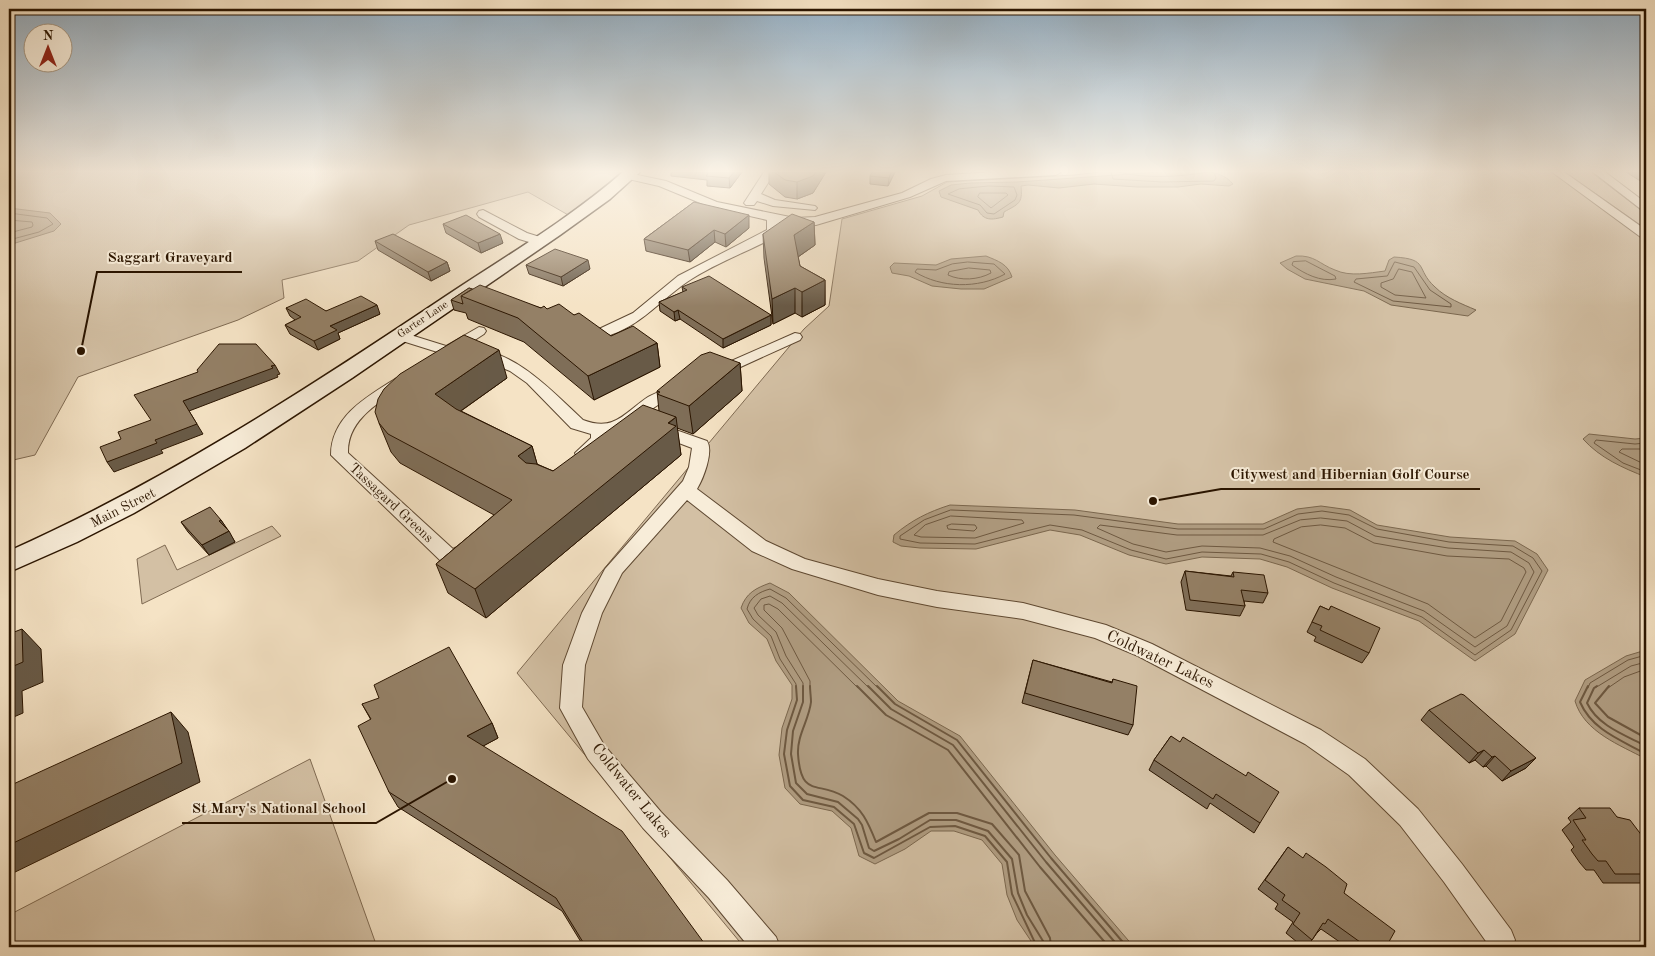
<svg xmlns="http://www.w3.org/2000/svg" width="1655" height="956" font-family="'Old Standard TT',serif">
  <rect width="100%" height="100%" fill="#f5e3c5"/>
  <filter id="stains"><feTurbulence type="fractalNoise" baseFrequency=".004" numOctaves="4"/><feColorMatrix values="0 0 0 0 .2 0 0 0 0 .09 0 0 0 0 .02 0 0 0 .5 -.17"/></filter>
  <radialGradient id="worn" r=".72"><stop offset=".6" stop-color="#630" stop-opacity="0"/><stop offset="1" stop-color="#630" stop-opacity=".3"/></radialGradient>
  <g fill="#d3c0a4" stroke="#7f6a52">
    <polygon points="9,172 621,172 582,208 570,216 528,192 409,225 358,261 282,280 284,298 238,320 78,377 35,455 9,461"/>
    <polygon points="1100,172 1552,172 1646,240 1646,947 744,947 517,673 804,329 829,306 842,219 922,196 947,182 1074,175"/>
    <polygon points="1565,172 1591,172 1646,214 1646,229"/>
    <polygon points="272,526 281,536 142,604 137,559 165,545 177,570"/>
    <polygon points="310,759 377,947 9,947 9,915"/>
  </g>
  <g fill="#b09d82" stroke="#7b674e">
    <path d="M1159 172C1181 172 1218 165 1233 184L1229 186 1201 184 1178 187H1137L1094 184 1059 188 1028 185 1021 186C1023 204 1018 204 1004 212L1003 217C992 220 984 221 978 210L941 197 939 191 951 185 970 183 1017 182Z"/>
    <polygon points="9,208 50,213 61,224 54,231 9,245"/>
    <path d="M986 256C998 261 1008 264 1012 277L984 289H961L932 286 909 276 892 273 890 267 894 263 936 265 951 259Z"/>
    <path d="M1296 256C1315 255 1319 264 1335 270 1350 277 1369 273 1385 271L1389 260 1394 257C1430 259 1415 269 1435 287 1446 298 1462 304 1476 310L1468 316 1391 305 1364 291 1305 279 1287 269 1280 263Z"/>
    <path d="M1589 434 1635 439 1646 438V477C1623 468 1600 458 1583 439Z"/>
    <path d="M950 505 1075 510 1178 524H1263L1297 509 1321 506 1350 510 1377 525 1450 537 1515 541 1537 554 1548 570 1515 634 1475 661 1419 621 1332 588 1287 567 1260 559 1202 557 1166 564 1129 555 1080 535 1050 530 976 549 920 548 901 546 893 542 894 535C912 520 928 512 950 505Z"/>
    <path d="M770 583 789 593 898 701 960 736 1055 855 1134 947H1035L1017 920 1007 895 1002 864 982 840 954 831H931L905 849 875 864 859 856 851 828 832 811 800 804 785 788 779 755 782 728 792 699V685L776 661 767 639 749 623 741 608C746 593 756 588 770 583Z"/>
    <path d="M1646 650V759C1620 745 1584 732 1575 701L1585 680 1626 656Z"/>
  </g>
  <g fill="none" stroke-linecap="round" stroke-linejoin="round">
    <g stroke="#6e5941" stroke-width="1">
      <polyline points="1111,172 1113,179 1162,182 1214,181 1216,178 1214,172"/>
      <path d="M1118 172C1146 179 1179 177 1208 172"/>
      <polygon points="989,186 1014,187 1017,195 1015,200 994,214 987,213 980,205 948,194 959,189"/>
      <polygon points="980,193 1006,193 1008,195 991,208 978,197"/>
      <polyline points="9,213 47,218 53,224 39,232 9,240"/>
      <polyline points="9,220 32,222 33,225 32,227 9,233"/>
      <path d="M1306 261 1335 276 1336 279C1320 282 1305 274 1292 265L1293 262Z"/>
      <path d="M968 262 994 264 1005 274C978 289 941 288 915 272L917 269 936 270 952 264Z"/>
      <polygon points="1395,262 1414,267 1430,290 1451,304 1451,307 1393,301 1354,282 1356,279 1387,276"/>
      <path d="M969 268 990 270 991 273C978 280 961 281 948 275L949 272Z"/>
      <polygon points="1399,269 1412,272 1426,298 1395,295 1381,287 1381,283 1393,279"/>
      <polyline points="1646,443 1635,444 1596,440 1594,443 1623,463 1646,472"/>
      <polyline points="1646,449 1622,449 1619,452 1646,465"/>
      <polygon points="951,510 1074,515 1178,529 1264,529 1298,514 1322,511 1349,515 1377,529 1449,542 1513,546 1533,558 1542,571 1511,630 1475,655 1422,617 1334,583 1289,562 1261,554 1202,552 1166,559 1131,550 1082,530 1050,525 975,544 920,543 900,539 900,536 924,520"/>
      <polygon points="951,516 1022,520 1024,523 975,538 921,537 914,535 925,525"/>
      <polygon points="1321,518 1347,521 1375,536 1448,548 1511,552 1529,563 1534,572 1507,626 1475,647 1424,611 1336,577 1290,556 1260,548 1202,546 1166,552 1133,544 1097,528 1100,525 1177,535 1263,535 1300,520"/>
      <polygon points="952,524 975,525 977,528 974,531 948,529 947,526"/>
      <polygon points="1321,525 1345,528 1374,543 1447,556 1509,559 1524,568 1526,572 1501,621 1475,638 1428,604 1273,542 1274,539 1301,527"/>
      <path d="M796 688V684L780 659 771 636 753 619 747 609C750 597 759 592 770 589L786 598 878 688"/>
      <polyline points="803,688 803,683 786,656 776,632 758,615 754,608 761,599 770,596 782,603 869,688"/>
      <polyline points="810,688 810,681 782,628 764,610 764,605 769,604 778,609 858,688"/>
      <polyline points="1588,688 1590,683 1628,660 1646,655"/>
      <polyline points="1595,688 1631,666 1646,662"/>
      <polyline points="1608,688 1624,677 1646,669"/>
    </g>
    <g stroke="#6e5941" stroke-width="2">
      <polyline points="796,686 797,700 787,730 784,754 790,786 803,800 834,807 854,824 864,853 874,858 930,827 955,826 985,836 1007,862 1012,894 1037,947"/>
      <polyline points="803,686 803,702 793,731 791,754 796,783 807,794 838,802 858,819 862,825 869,848 874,851 899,839 930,820 956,820 988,831 1012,859 1018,893 1027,915 1043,941 1044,947"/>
      <path d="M810 686C810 691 811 697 811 702 809 720 797 735 798 754 801 798 817 781 843 796 862 808 868 822 876 842L929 813H957L992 824 1019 855 1025 891 1050 938 1051 947"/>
      <polyline points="857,686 886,715 948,750 1040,867 1109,947"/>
      <polyline points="868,686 891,709 953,745 1046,862 1119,947"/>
      <polyline points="877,686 895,704 957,740 1051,858 1127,947"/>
      <path d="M1588 686 1580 702C1592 730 1621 740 1646 754"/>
      <path d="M1597 686 1594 688 1587 703C1598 726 1625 735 1646 746"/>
      <polyline points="1609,686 1595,703 1608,717 1646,738"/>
    </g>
    <g stroke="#5e4831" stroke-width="2">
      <g id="street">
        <polygon points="764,172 775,172 761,194 775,200 815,206 817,208 815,210 773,206 757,201 754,205 746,205 744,203"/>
        <path d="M994 172H1061L1056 175 946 181 910 197 816 225 795 226 779 222V231L769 240C744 253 710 266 687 282 654 305 639 329 597 339L592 338 580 327 582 324 587 323 599 329 633 313 678 276 767 230V220L710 207 659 186 624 178 623 176 624 174 628 173 666 181 717 202 795 218 815 217 902 193 931 179 946 175Z"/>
        <polygon points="1552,172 1564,172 1646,230 1646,239 1642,238"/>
        <polygon points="1593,172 1605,172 1646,203 1646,211 1642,210"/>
        <polygon points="483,210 527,233 543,238 545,241 539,245 519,239 479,217 477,214 479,211"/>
        <path d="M479 327 484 328 486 331 484 334 464 347C514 349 549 388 583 420 615 432 624 413 648 397 653 394 659 392 665 389 672 386 676 384 684 386L686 389 684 392C675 396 666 400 658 405 636 419 636 427 607 433 607 447 590 460 577 457L575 453 591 438V434L571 428 527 383 510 371 473 356 447 355 396 339 394 336 396 333 401 332 446 346Z"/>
        <polygon points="795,333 800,334 802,337 800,340 723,375 713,375 710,372 713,369"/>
        <path d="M400 377 405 379 408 382 405 385C380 402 347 419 348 453L453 549 465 543 472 545 475 550C469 561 457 569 445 565L331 455C331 417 366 397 395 379Z"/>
        <path d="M656 423 707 441C714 452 703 479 697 489L766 541 805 559 878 579 937 591 1023 603 1106 625 1152 644 1321 730 1365 759 1418 809 1462 864 1511 930 1515 940 1512 947H1490L1444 882 1400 825 1349 775 1305 744 1138 656 1095 638 1023 619 937 607 878 595 792 569 752 551 687 500 622 573 602 613 585 665 582 707 604 745 661 812 727 880 776 937 780 947H749L709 898 643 828 588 759 560 708 563 665 582 613 605 569 683 481 689 467 692 448 650 432 648 428 650 424Z"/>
      </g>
    </g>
    <g stroke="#2b1500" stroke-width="3">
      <path id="secondary" d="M623 172H640L610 199 560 235 352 378 245 448 134 513 77 542 9 572V551C162 483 301 393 440 300 501 259 567 221 623 172Z"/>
    </g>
    <use href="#street" fill="#f8edd9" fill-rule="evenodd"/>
    <use href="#secondary" fill="#f8edd9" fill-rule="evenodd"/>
  </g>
  <g fill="#7f6e58" stroke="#2b1500">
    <polygon points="671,172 742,172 730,188 707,186 707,180 671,176"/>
    <polygon points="769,172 826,172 813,193 797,199 785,197 769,184"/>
    <polygon points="895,172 888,186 870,184 870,176"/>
    <polygon points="1626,172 1646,172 1646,176 1642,182"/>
    <polygon points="694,202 749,228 726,247 715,242 690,262 646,251 644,239"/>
    <polygon points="814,222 815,245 798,257 800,266 825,280 825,305 802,317 795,313 773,324 764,258 763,234"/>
    <polygon points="443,224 503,243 481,253 446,233"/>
    <polygon points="375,241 447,262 450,271 431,281 378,250"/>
    <polygon points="526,265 590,269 563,286 529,274"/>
    <polygon points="682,287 771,315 771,325 723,348 680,319 675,321 660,311 659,302 683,292"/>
    <polygon points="469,288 541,308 574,315 611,336 657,343 660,367 594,400 524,342 468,319 466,313 454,310 451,300"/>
    <polygon points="286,308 326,311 380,314 338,333 340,339 318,350 290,334 285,325 295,320 290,316"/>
    <polygon points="740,363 742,391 693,434 677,428 681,455 486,618 448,593 436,564 494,515 400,463 391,452 379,423 507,378 461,411 532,446 537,464 553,471 659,411 657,391"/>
    <polygon points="221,520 235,542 209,555 188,532 181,522"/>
    <polygon points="1185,571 1231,576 1233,572 1268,593 1263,603 1244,601 1245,606 1240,616 1186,610 1181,582"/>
    <polygon points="1320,606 1329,610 1331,606 1369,653 1362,663 1314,641 1316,637 1307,632"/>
    <polygon points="1033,660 1112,682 1113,679 1133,725 1128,735 1022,703"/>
    <polygon points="362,704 492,723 498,738 483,746 707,947 584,947 562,911 398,807 389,792 371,720"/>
    <polygon points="1429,710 1526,768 1502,781 1486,766 1483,767 1475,760 1469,763 1421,720"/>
    <polygon points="1171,736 1260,823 1254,833 1210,803 1207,809 1149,770 1154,760"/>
    <polygon points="1579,808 1617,817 1646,841 1646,883 1603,883 1594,870 1586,870 1580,863 1571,850 1574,847 1562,830 1571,822 1568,818"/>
    <polygon points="1288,847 1344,893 1386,947 1347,947 1321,929 1317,933 1312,940 1306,947 1303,947 1286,933 1293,922 1275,909 1278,904 1258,889"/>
  </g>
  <g fill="#685a47" stroke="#2b1500">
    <polygon points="734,172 742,172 730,188 729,178"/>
    <polygon points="816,172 826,172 813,193 797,199 797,182"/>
    <polygon points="891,172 895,172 888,186 889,178"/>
    <polygon points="749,215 749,228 726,247 725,234"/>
    <polygon points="814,222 815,245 795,259 794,235"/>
    <polygon points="714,230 715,242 690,262 688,250"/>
    <polygon points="500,234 503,243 481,253 478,243"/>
    <polygon points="588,260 590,269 563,286 561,277"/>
    <polygon points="447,262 450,271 431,281 428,272"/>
    <polygon points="825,280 825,305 802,317 802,292"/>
    <polygon points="795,288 795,313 773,324 772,299"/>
    <polygon points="377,305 380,314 338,333 340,339 318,350 314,341 330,326"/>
    <polygon points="678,310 680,319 675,321 674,312"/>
    <polygon points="771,315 771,325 723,348 723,339"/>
    <polygon points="657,343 660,367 594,400 588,376"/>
    <polygon points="499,350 507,378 445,422 435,394"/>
    <polygon points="740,363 742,391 693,434 689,406"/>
    <polygon points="275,365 280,374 277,375 278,377 189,411 203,434 161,450 163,453 114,472 107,462 155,440 183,401"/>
    <polygon points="676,417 681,455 486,618 475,589"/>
    <polygon points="532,446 540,474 527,484 518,456"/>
    <polygon points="221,520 228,530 219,521"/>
    <polygon points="229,531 235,542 209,555 202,545"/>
    <polygon points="9,612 13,616 14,659 9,654"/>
    <polygon points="22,629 41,649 43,682 22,691 23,713 9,719 9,668"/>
    <polygon points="171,712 188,732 200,782 9,875 9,845"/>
    <polygon points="492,723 498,738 474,751 467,736"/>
    <polygon points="1484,750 1475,760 1469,763 1478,753"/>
    <polygon points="1495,756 1486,766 1483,767 1492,757"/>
    <polygon points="1536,758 1526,768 1502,781 1511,771"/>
  </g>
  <g fill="#948066" stroke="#2b1500">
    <polygon points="709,172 734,172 729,178 706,176"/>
    <polygon points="774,172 816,172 813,176 797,182 785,180"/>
    <polygon points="872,172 891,172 889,178 870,176"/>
    <polygon points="694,202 749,215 725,234 714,230 688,250 644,239"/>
    <polygon points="792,214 814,222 794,235 800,266 825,280 802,292 795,288 772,299 763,234"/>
    <polygon points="466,215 500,234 478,243 443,224"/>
    <polygon points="393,234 447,262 428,272 375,241"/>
    <polygon points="555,249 588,260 561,277 526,265"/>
    <polygon points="709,276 771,315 723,339 678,310 674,312 659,302 687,290 682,287"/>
    <polygon points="480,285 541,308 544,306 547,309 559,304 574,315 579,313 611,336 633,326 657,343 588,376 518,318 461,296"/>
    <polygon points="469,288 472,289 461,296 463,304 451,300"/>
    <polygon points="361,296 377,305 330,326 337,330 314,341 285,325 301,317 286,308 306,299 326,311"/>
    <polygon points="464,335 499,350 435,394 456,409 532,446 518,456 526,463 536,464 553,471 643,405 676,417 668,423 676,426 475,589 436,564 512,500 388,434 379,423 375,412 378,399 384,389 400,374"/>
    <polygon points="219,344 256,344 275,365 271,366 273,368 183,401 197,424 155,440 157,443 107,462 100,447 121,439 118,432 151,420 134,395 198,372 197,370"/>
    <polygon points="710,352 740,363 689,406 657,394 660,392 657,391 701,355"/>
    <polygon points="210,507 221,520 219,521 229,531 202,545 181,522"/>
    <polygon points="1185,571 1234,577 1233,572 1264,575 1268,593 1241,590 1245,606 1190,600"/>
    <polygon points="1320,606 1329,610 1331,606 1380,628 1369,653 1320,630 1322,626 1312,622"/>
    <polygon points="22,629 23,662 9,668 9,634"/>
    <polygon points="449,647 492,723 467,736 622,831 707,947 586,947 556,898 389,792 358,726 371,719 362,704 379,698 374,685"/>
    <polygon points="1033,660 1112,683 1113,679 1137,686 1133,725 1025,693"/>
    <polygon points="1461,694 1464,695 1536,758 1511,771 1495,756 1492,757 1484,750 1478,753 1429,710"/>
    <polygon points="171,712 182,763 9,845 9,786"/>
    <polygon points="1171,736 1180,742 1183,737 1246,776 1248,772 1279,792 1260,823 1216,794 1213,799 1154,760"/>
    <polygon points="1579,808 1610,808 1617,817 1630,820 1646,841 1646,874 1615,874 1606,861 1598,861 1592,854 1582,840 1586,840 1573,820 1586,818"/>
    <polygon points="1288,847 1303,858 1306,853 1326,867 1347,884 1344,893 1395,931 1386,947 1367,947 1328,919 1325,924 1323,923 1312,940 1293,924 1300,913 1282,900 1285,895 1265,880"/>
  </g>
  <linearGradient id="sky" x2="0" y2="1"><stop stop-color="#91abbf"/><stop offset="0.56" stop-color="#faf2e5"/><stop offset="1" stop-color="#faf2e5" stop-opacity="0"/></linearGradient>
  <rect width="1655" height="306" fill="url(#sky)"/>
  <g text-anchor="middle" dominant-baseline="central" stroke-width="4" stroke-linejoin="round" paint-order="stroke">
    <g font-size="11" fill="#2b1500" stroke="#f8edd9">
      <text transform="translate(423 320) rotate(-34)">Garter Lane</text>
    </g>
    <g font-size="14" fill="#2b1500" stroke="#f8edd9">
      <text transform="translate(391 503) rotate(43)">Tassagard Greens</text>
      <text transform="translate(123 508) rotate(-27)">Main Street</text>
    </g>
    <g font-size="16" fill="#2b1500" stroke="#f8edd9">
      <text transform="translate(1160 660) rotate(25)">Coldwater Lakes</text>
      <text transform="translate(631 791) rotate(51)">Coldwater Lakes</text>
    </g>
  </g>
  <path fill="none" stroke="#2b1500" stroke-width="2" d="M81 351L97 272H242M1153 501L1221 489H1480M452 779L376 823H182"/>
  <g fill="#2b1500" stroke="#f8edd9" stroke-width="2">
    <circle cx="81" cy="351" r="5"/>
    <circle cx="1153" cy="501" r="5"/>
    <circle cx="452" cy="779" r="5"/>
  </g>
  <g font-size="15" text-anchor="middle" font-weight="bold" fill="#2b1500" stroke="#f8edd9" stroke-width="4" stroke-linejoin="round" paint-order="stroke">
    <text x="170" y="262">Saggart Graveyard</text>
    <text x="1350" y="479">Citywest and Hibernian Golf Course</text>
    <text x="279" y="813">St Mary's National School</text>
  </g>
  <rect width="1655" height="956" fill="none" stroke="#f5e3c5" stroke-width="30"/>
  <rect x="10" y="10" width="1635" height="936" fill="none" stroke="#2b1500" stroke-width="2.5"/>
  <rect x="15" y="15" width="1625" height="926" fill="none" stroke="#2b1500"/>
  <g transform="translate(48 48)"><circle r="24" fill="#f8edd9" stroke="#a69782"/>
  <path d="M0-4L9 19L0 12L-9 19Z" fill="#8f2418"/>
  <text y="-8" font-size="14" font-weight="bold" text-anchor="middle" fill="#2b1500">N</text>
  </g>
  <rect width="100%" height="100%" filter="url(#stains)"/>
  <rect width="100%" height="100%" fill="url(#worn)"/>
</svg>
